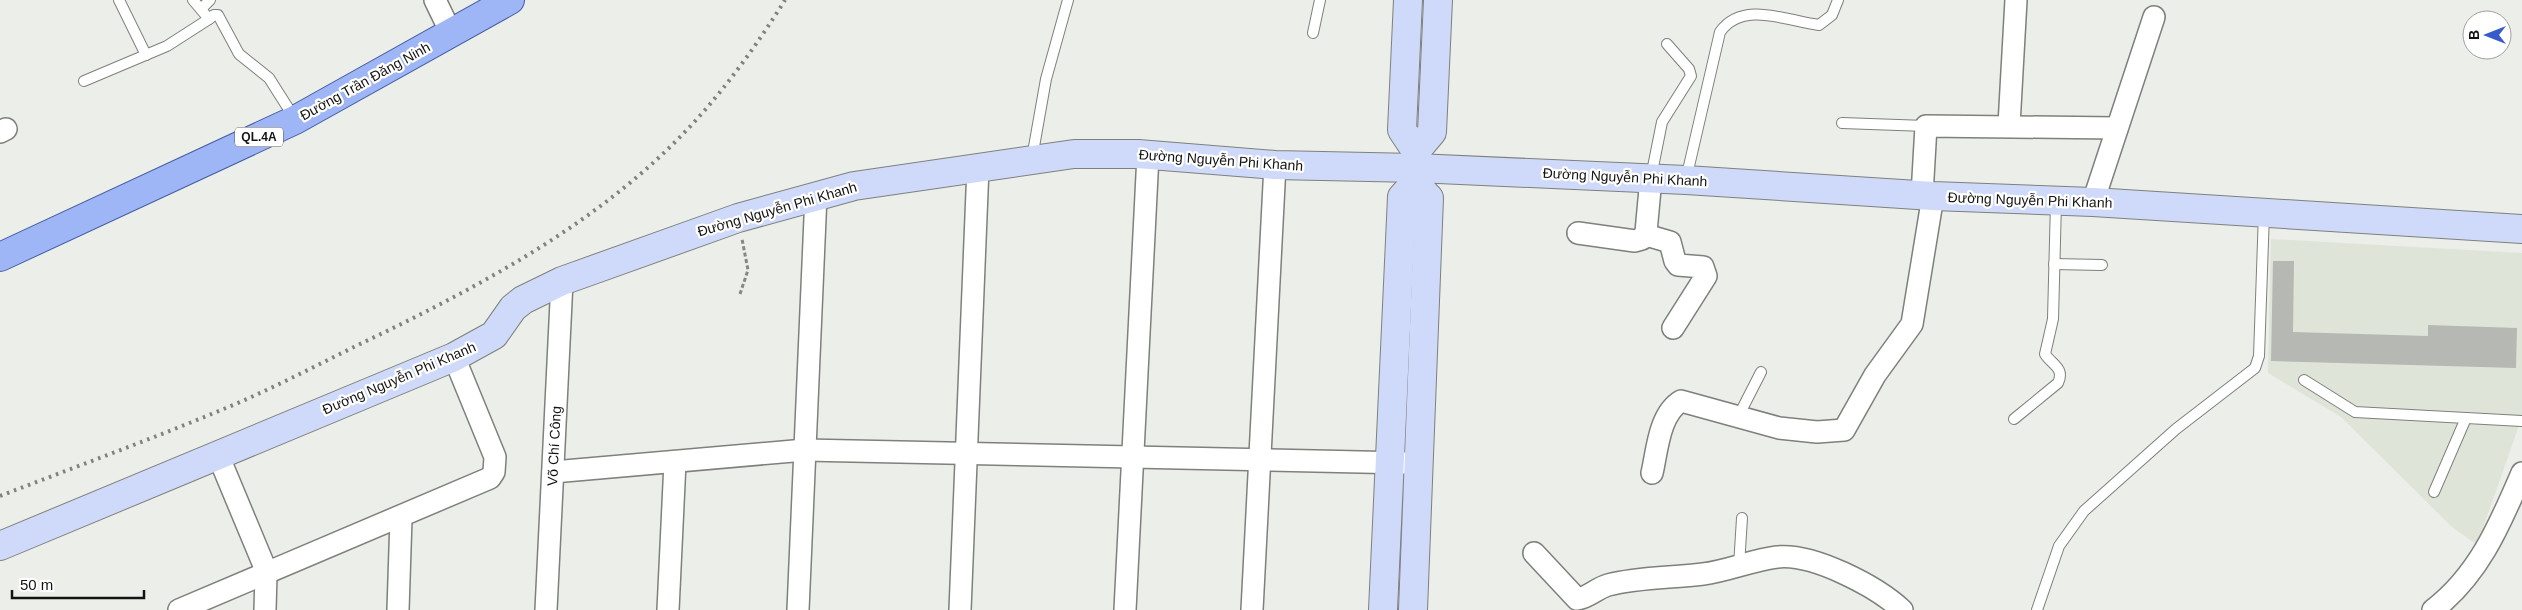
<svg xmlns="http://www.w3.org/2000/svg" width="2522" height="610" font-family="Arial,sans-serif">
  <rect width="100%" height="100%" fill="#ebeee9"/>
  <polygon fill="#dfe4d8" points="2271,239 2522,253 2522,417 2477,545 2451,526 2341,417 2268,373"/>
  <polygon fill="#b6b8b3" points="2273,261 2294,261 2293,332 2428,336 2428,325 2517,328 2516,368 2271,361"/>
  <g fill="none" stroke-linecap="round" stroke-linejoin="round">
    <g stroke="#7e807b" stroke-width="12">
      <g id="lane">
        <polyline points="119,0 146,55"/>
        <polyline points="193,0 209,19 214,15 218,15 239,54 269,78 295,119"/>
        <polyline points="201,9 210,0"/>
        <polyline points="1313,33 1320,0"/>
        <polyline points="84,81 167,46 209,19"/>
        <polyline points="1842,123 1926,126"/>
        <polyline points="1032,158 1046,79 1068,0"/>
        <polyline points="1651,177 1662,122 1691,76 1689,69 1667,44"/>
        <path d="M1686 179 1720 32C1743 0 1787 21 1819 25L1832 15 1838 0"/>
        <polyline points="2054,264 2102,265"/>
        <polyline points="2304,380 2355,412 2522,421"/>
        <polyline points="1738,417 1761,372"/>
        <path d="M2014 419 2058 383C2065 368 2052 365 2045 354L2053 319 2056 202"/>
        <polyline points="2434,492 2466,418"/>
        <polyline points="1739,566 1742,518"/>
        <polyline points="2037,610 2059,546 2084,511 2176,429 2255,368 2259,356 2264,213"/>
      </g>
    </g>
    <g stroke="#7e807b" stroke-width="24">
      <g id="street">
        <polyline points="435,0 451,33"/>
        <polyline points="2009,125 2016,0"/>
        <polyline points="0,132 6,129"/>
        <polyline points="1922,195 1926,126 2117,128"/>
        <polyline points="2093,202 2154,17"/>
        <polyline points="1578,233 1635,241 1642,239 1646,232 1651,178"/>
        <polyline points="1646,235 1670,242 1675,261 1678,265 1703,267 1706,276 1673,328"/>
        <polyline points="218,455 263,563 266,574 265,610"/>
        <polyline points="553,472 805,450 1406,463"/>
        <path d="M1652 473C1657 452 1659 414 1681 401L1779 428 1817 432 1844 430 1875 375 1912 324 1933 196"/>
        <path d="M1534 553 1577 599C1588 598 1597 588 1608 585 1639 577 1672 578 1703 574 1728 571 1752 560 1777 557 1813 553 1876 586 1902 610"/>
        <polyline points="179,610 490,478 494,472 495,457 454,357"/>
        <polyline points="398,610 401,518"/>
        <polyline points="546,610 562,281"/>
        <polyline points="668,610 675,462"/>
        <polyline points="798,610 816,195"/>
        <polyline points="960,610 978,167"/>
        <polyline points="1125,610 1148,155"/>
        <polyline points="1252,610 1275,165"/>
        <path d="M2433 610C2479 575 2500 524 2522 473"/>
      </g>
    </g>
    <g stroke="#7e807b" stroke-width="30">
      <g id="secondary">
        <polyline points="1416,151 1432,132 1438,0"/>
        <polyline points="0,546 454,357 494,335 513,308 523,300 562,281 738,218 854,186 1074,154 1138,154 1275,165 1416,168 1686,180 1933,196 2093,202 2522,229"/>
        <polyline points="1383,610 1402,197 1415,183 1416,151 1402,130 1408,0"/>
        <polyline points="1413,610 1429,198 1415,183"/>
      </g>
    </g>
    <g stroke="#445da2" stroke-width="30">
      <polyline id="primary" points="0,257 295,120 510,0"/>
    </g>
    <polyline stroke="#868884" stroke-width="3" stroke-dasharray="4 2.5" stroke-linecap="butt" points="740,294 748,270 742,239"/>
    <use href="#lane" stroke="#fff" stroke-width="10"/>
    <use href="#street" stroke="#fff" stroke-width="21"/>
    <use href="#secondary" stroke="#cfdafa" stroke-width="28"/>
    <use href="#primary" stroke="#9eb5f6" stroke-width="28"/>
    <path stroke="#80827f" stroke-width="4" stroke-dasharray="2.5 5" stroke-linecap="butt" d="M0 496C75 467 152 439 226 408 281 385 332 357 385 332 491 280 598 221 681 136 721 95 755 48 785 0"/>
  </g>
  <g text-anchor="middle" dominant-baseline="central" stroke-width="4.5" stroke-linejoin="round" paint-order="stroke">
    <rect fill="#fff" stroke="#5a5a59" stroke-width="1" x="235" y="127.5" width="48" height="19" rx="4"/>
    <g font-size="12" font-weight="bold" fill="#131412">
      <text x="259" y="137">QL.4A</text>
    </g>
    <g font-size="14" fill="#131412" stroke="#fff">
      <text transform="translate(365 81) rotate(-29)">Đường Trần Đăng Ninh</text>
      <text transform="translate(1221 160) rotate(4)">Đường Nguyễn Phi Khanh</text>
      <text transform="translate(1625 177) rotate(3)">Đường Nguyễn Phi Khanh</text>
      <text transform="translate(2030 200) rotate(2)">Đường Nguyễn Phi Khanh</text>
      <text transform="translate(777 209) rotate(-16)">Đường Nguyễn Phi Khanh</text>
      <text transform="translate(399 378) rotate(-23)">Đường Nguyễn Phi Khanh</text>
      <text transform="translate(554 446) rotate(-87)">Võ Chí Công</text>
    </g>
  </g>
  <g transform="translate(2487 35) rotate(270)"><circle r="24" fill="#ffffff" stroke="#a1a1a0"/>
  <path d="M0-4L9 19L0 12L-9 19Z" fill="#385bcc"/>
  <text y="-8" font-size="14" font-weight="bold" text-anchor="middle" fill="#131412">B</text>
  </g>
  <path d="M12 590v8h132v-8" fill="none" stroke="#131412" stroke-width="2.5"/>
  <text x="20" y="590" font-size="15" fill="#131412" stroke="#ffffff" stroke-width="4" paint-order="stroke">50 m</text>
</svg>
